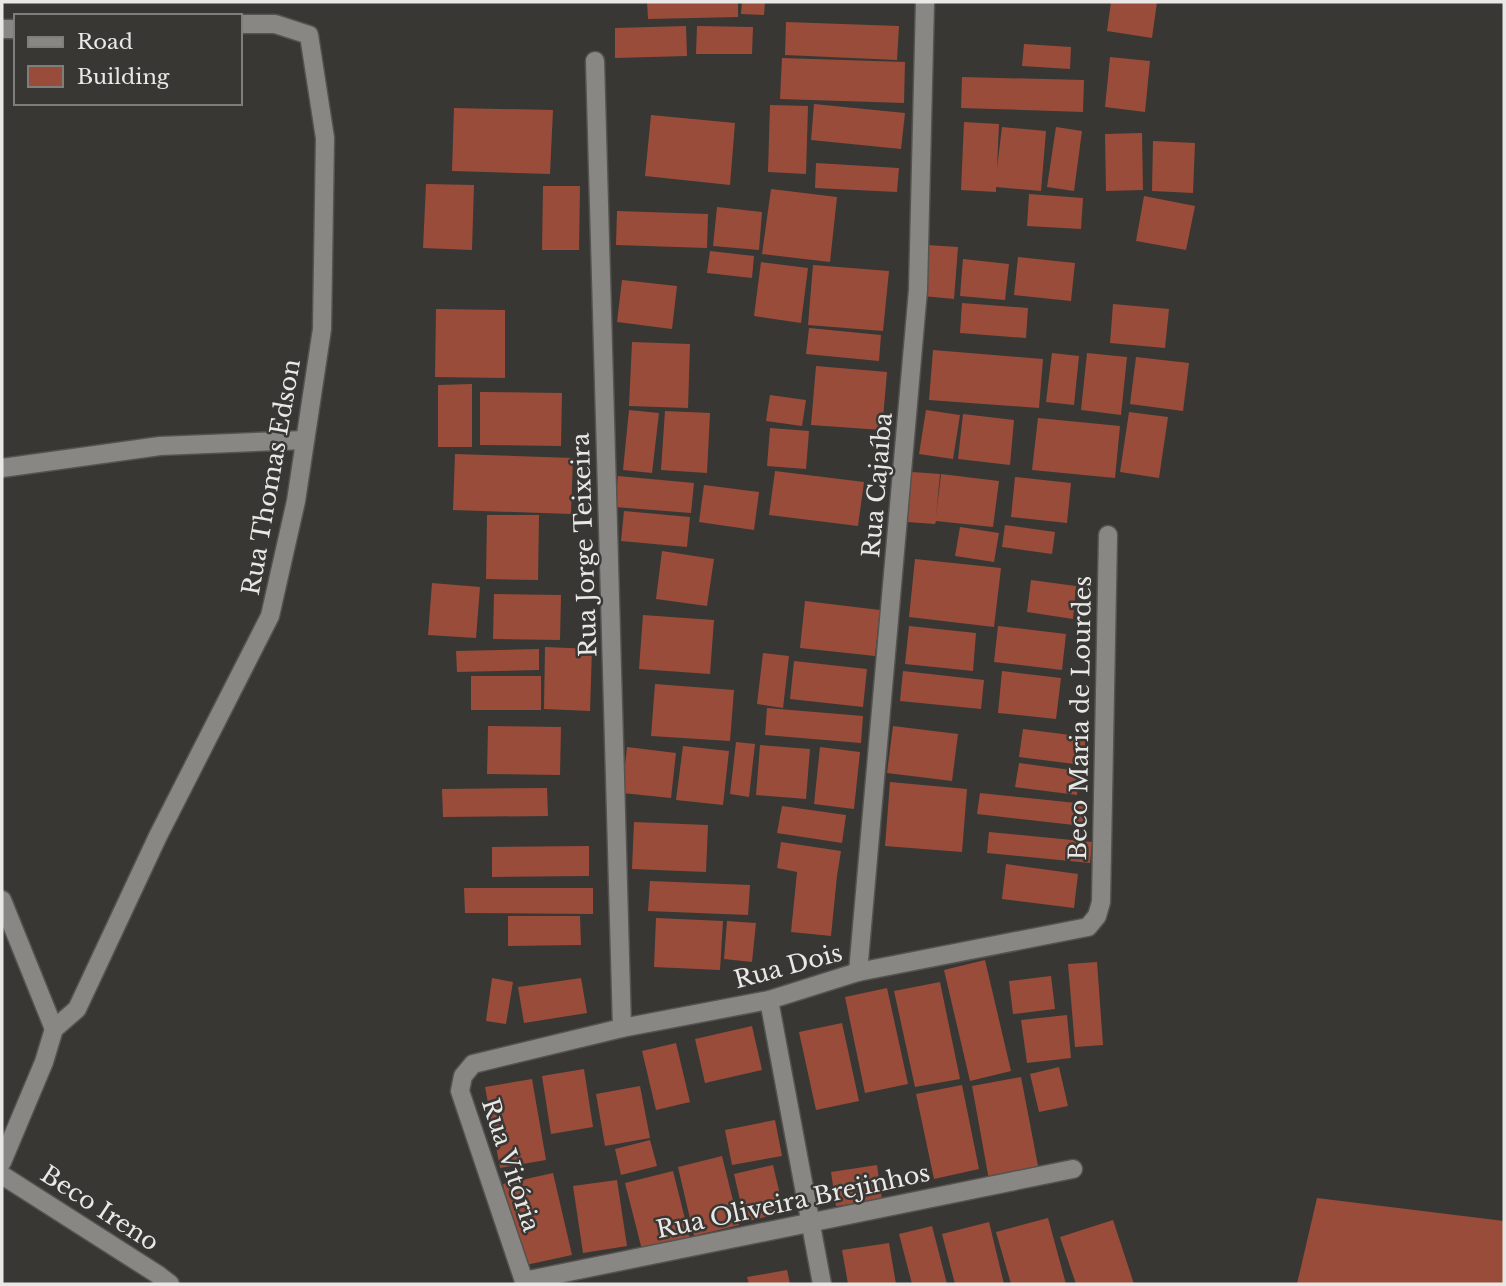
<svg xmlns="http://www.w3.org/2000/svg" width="1506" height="1286" font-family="'Libre Baskerville',serif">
  <rect width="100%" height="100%" fill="#383734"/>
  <g fill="#994c3a">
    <polygon points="647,2 738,2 738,17 648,19"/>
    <polygon points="742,2 765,2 764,15 741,14"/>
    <polygon points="1111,2 1157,2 1152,38 1107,31"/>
    <polygon points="786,22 899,26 897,60 785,55"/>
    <polygon points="686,26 687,56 615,58 615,28"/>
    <polygon points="697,26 753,27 752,54 696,54"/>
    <polygon points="1024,44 1071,47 1070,69 1022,66"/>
    <polygon points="1110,57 1150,61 1145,112 1105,107"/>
    <polygon points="782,58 905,62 904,103 780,99"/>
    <polygon points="962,77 1084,80 1083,112 961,108"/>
    <polygon points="814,104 905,113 901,149 811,140"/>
    <polygon points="770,105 808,106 806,174 768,172"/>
    <polygon points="454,108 553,110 550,174 452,171"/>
    <polygon points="651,115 735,123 730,185 645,176"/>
    <polygon points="964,122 999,124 997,168 1002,127 1046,131 1041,191 996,187 996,192 961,190"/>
    <polygon points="1056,127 1082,131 1074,191 1047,187"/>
    <polygon points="1142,133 1143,190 1106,191 1105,134"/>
    <polygon points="1153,141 1195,143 1193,193 1152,191"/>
    <polygon points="816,163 899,168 897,192 815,188"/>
    <polygon points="426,184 474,185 472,250 423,248"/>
    <polygon points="543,186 580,186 579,250 542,250"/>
    <polygon points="771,189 837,197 830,262 762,254"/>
    <polygon points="1029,194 1083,198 1081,229 1027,226"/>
    <polygon points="1144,196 1195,206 1186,250 1136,241"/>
    <polygon points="717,207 762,212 759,250 713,246"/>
    <polygon points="617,211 708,214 707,248 616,245"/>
    <polygon points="927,245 958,247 954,299 923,296"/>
    <polygon points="710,251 754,256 752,278 707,273"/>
    <polygon points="1018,257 1075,263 1071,301 1014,295"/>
    <polygon points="963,259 1009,264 1005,300 960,296"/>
    <polygon points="761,262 808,268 801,323 754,316"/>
    <polygon points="813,265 889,271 883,331 808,325"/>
    <polygon points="622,280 677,286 672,329 617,322"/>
    <polygon points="962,303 1028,308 1026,338 960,333"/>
    <polygon points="1113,304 1169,309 1165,348 1110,343"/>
    <polygon points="436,309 505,310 505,378 435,377"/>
    <polygon points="809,328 881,335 879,361 806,354"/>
    <polygon points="632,342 690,344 688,408 629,406"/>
    <polygon points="933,350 1043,359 1039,408 929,400"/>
    <polygon points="1052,353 1079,356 1074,405 1046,402"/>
    <polygon points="1087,353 1127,357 1121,415 1081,410"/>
    <polygon points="1136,357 1189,363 1183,411 1130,404"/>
    <polygon points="816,366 887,372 882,430 811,425"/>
    <polygon points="472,384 472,447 438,447 438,385"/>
    <polygon points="480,392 562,393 561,446 480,445"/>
    <polygon points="770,395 806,400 802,426 766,421"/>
    <polygon points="629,410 659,413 652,473 623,470"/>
    <polygon points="926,410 960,415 953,459 919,454"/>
    <polygon points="665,411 710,413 707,473 661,470"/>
    <polygon points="1129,412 1168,417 1159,478 1120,472"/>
    <polygon points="963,414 1014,420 1010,465 958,459"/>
    <polygon points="1038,418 1120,426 1115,478 1032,470"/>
    <polygon points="770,428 809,431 806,469 767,466"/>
    <polygon points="455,454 573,458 571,514 453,510"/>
    <polygon points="775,471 864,482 858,526 769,515"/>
    <polygon points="912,472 940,474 936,517 941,474 999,481 993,527 936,521 935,524 907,522"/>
    <polygon points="618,476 694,483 691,513 615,507"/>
    <polygon points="1015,477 1071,483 1067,523 1011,517"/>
    <polygon points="704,485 759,492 754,530 699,522"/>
    <polygon points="624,511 690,517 687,547 621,541"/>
    <polygon points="487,515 539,515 538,580 486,579"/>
    <polygon points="1005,525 1055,532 1052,554 1002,547"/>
    <polygon points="960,527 999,533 994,562 955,556"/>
    <polygon points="662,551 714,559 707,606 656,599"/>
    <polygon points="915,559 1001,568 994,627 909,617"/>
    <polygon points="1031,580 1076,586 1073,619 1027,612"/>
    <polygon points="432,583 480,587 476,638 428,635"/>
    <polygon points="494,594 561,595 560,640 493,639"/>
    <polygon points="805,601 880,610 875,656 800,648"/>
    <polygon points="643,615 714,620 710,674 639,669"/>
    <polygon points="909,626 976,633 973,671 905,664"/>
    <polygon points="998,626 1066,634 1062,670 994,662"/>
    <polygon points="545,647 592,649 590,711 544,709"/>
    <polygon points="539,649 539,670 457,672 456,651"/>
    <polygon points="763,653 789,656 783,708 757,704"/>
    <polygon points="794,661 867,669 863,707 790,699"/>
    <polygon points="903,671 984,680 981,709 900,701"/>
    <polygon points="1002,671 1061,678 1056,719 998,713"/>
    <rect x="471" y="676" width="70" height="34"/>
    <polygon points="655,684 734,690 730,741 651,736"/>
    <polygon points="767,708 863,716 861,743 765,735"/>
    <polygon points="488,726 561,727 560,775 487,774"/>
    <polygon points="893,726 958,734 952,781 887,773"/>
    <polygon points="1023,729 1086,737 1082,765 1019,757"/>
    <polygon points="736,742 755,744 749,797 730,794"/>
    <polygon points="760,745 810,749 806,799 756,795"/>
    <polygon points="683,746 729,751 723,805 676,800"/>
    <polygon points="627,747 676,753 671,798 622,793"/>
    <polygon points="820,747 860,752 854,809 814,804"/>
    <polygon points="1019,763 1079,771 1077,795 1015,787"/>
    <polygon points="890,782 967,789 962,852 885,846"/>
    <polygon points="547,788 548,816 443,817 442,789"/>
    <polygon points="980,793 1086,804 1083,826 977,814"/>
    <polygon points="782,806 846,815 842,843 777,833"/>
    <polygon points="634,822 708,825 706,872 632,869"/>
    <polygon points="989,832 1092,842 1090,863 987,853"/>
    <polygon points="781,842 841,851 837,876 831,936 791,932 797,872 777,868"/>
    <polygon points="589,846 589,876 492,877 492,847"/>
    <polygon points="1006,864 1078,874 1074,908 1002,899"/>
    <polygon points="650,881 750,885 748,915 648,911"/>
    <polygon points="464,888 593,888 593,914 465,913"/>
    <polygon points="508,916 580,916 581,945 508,946"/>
    <polygon points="656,918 723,921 720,970 654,967"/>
    <polygon points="727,921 756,923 752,962 724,959"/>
    <polygon points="985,960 1011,1071 970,1081 944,970"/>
    <polygon points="1097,962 1103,1045 1075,1047 1068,964"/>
    <polygon points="1051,976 1055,1009 1013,1014 1009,981"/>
    <polygon points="492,978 513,982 506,1024 486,1021"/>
    <polygon points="581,978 587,1013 524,1023 518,987"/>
    <polygon points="940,982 960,1079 915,1087 894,991"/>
    <polygon points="887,988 908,1084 865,1093 845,997"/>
    <polygon points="1067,1015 1071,1058 1027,1063 1021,1020"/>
    <polygon points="842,1023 859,1101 816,1110 799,1032"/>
    <polygon points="752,1026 762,1070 705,1083 695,1039"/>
    <polygon points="676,1043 690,1102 656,1110 642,1051"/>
    <polygon points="1059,1067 1068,1106 1039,1112 1030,1074"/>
    <polygon points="584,1069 593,1127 551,1134 542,1076"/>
    <polygon points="1021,1077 1039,1171 989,1180 972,1086"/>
    <polygon points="532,1079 546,1160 500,1168 485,1087"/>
    <polygon points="962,1085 979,1169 934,1179 916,1094"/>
    <polygon points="640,1086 650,1138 605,1146 596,1094"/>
    <polygon points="775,1120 782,1156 732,1165 725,1130"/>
    <polygon points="650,1140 657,1166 621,1175 615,1149"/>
    <polygon points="722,1156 739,1225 694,1236 678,1167"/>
    <polygon points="773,1165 784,1212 745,1222 734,1174"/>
    <polygon points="877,1165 882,1200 836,1206 831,1172"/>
    <polygon points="673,1171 690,1239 642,1250 625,1183"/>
    <polygon points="553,1173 572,1255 521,1266 503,1184"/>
    <polygon points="617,1180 627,1246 583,1253 573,1186"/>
    <polygon points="1317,1198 1504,1221 1504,1284 1297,1284"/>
    <polygon points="1048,1218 1066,1284 1011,1284 996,1232"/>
    <polygon points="1113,1220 1134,1284 1076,1284 1060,1237"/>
    <polygon points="989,1222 1004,1284 955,1284 942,1234"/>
    <polygon points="932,1226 947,1284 912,1284 899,1234"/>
    <polygon points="889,1243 896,1284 848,1284 842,1250"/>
    <polygon points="787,1270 790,1284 749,1284 747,1277"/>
  </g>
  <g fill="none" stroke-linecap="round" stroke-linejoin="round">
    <g stroke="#545350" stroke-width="21">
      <g id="minor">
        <polyline points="2,29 16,29"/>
        <polyline points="595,61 622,1028"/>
        <polyline points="2,468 160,446 305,440"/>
        <polyline points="2,900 54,1029"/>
        <polyline points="858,972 918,290 925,2"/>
        <polyline points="769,1000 822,1284"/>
        <polyline points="2,1162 44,1062 54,1029 77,1009 158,836 270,616 296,501 322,329 325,138 309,35 275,24 240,24"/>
        <polyline points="2,1175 157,1274 170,1284"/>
        <polyline points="524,1281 1073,1169"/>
        <polyline points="525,1284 460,1091 463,1076 473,1064 622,1028 769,1000 858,972 1088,927 1097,916 1101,902 1108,535"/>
      </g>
    </g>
    <use href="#minor" stroke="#898784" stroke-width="18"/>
  </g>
  <g text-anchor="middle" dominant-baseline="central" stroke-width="5" stroke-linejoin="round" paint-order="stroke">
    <g font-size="24" fill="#e9e8e6" stroke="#383734">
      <text transform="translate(271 477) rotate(-80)">Rua Thomas Edson</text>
      <text transform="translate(877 485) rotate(-85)">Rua Cajaíba</text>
      <text transform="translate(584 545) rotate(-92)">Rua Jorge Teixeira</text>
      <text transform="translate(1080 718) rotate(-89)">Beco Maria de Lourdes</text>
      <text transform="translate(788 966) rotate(-15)">Rua Dois</text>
      <text transform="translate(511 1165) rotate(72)">Rua Vitória</text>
      <text transform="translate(793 1201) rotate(-12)">Rua Oliveira Brejinhos</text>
      <text transform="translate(100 1208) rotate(33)">Beco Ireno</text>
    </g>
  </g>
  <rect width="1506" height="1286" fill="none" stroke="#e9e8e6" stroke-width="7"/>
  <rect x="14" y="14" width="228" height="91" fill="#383734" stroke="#7f7e7b" stroke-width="2"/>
  <rect x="28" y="37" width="35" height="10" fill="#898784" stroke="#7f7e7b" stroke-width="2"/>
  <text x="77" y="49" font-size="21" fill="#e9e8e6">Road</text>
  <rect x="28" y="66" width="35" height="21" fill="#994c3a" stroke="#7f7e7b" stroke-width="2"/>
  <text x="77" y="84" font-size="21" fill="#e9e8e6">Building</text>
</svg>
